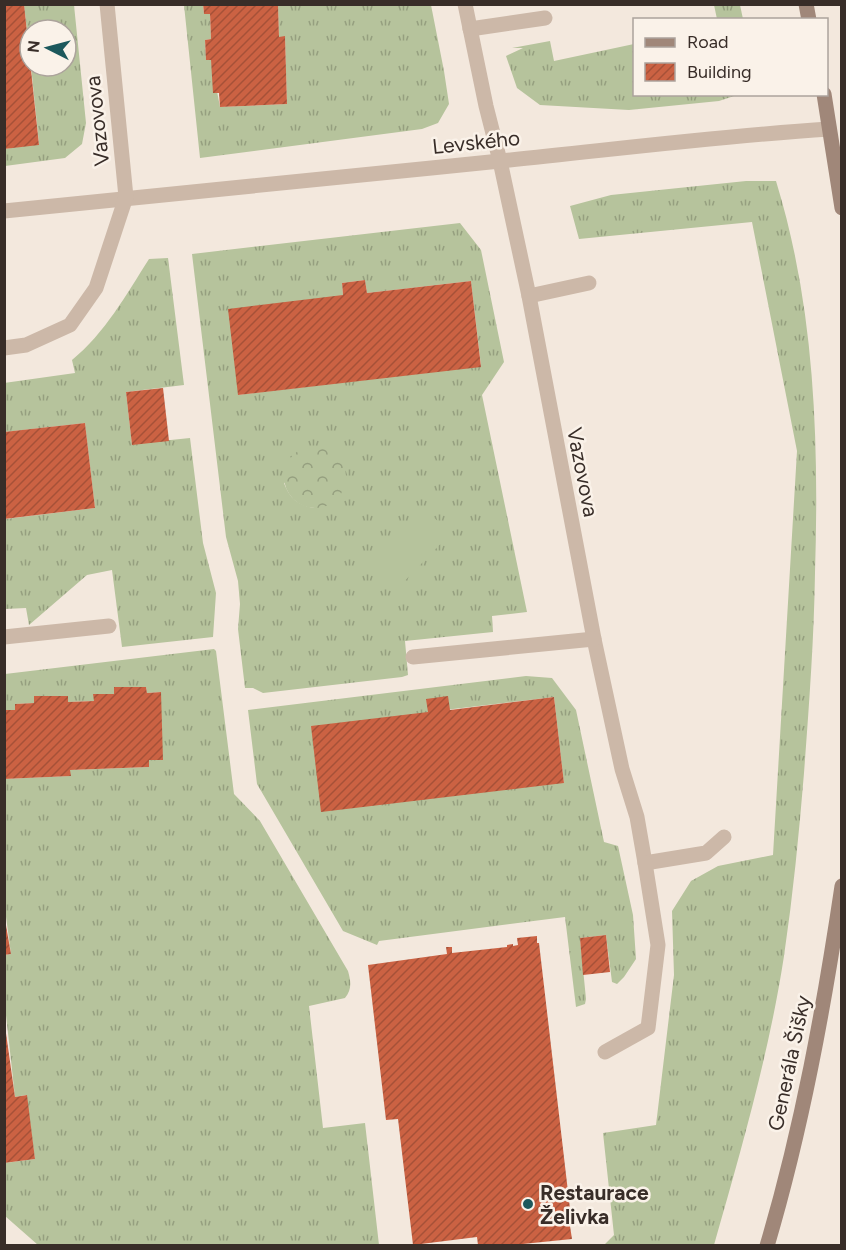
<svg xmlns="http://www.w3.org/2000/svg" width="846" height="1250" font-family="Figtree,sans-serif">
  <defs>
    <pattern id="grass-tufts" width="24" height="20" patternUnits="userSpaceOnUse" patternTransform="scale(1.5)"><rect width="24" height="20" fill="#b6c39c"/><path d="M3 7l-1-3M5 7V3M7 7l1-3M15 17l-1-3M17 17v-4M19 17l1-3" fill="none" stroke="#959f7f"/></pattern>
    <pattern id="park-crowns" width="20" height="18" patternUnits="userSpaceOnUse" patternTransform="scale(1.5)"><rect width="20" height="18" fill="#b6c39c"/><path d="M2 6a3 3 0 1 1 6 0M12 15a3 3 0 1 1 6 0" fill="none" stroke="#959f7f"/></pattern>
    <pattern id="building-hatch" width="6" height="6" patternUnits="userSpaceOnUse" patternTransform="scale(1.5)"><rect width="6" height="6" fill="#cb6243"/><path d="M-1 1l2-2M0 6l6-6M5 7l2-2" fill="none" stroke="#a65138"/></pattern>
  </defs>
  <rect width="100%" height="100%" fill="#f3e8dd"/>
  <g fill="url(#grass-tufts)" fill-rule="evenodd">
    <polygon points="24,5 74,5 86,123 82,144 65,158 5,166 4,149 39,144 31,66 66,66 66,30 30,30 30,55"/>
    <polygon points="184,5 203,5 204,14 210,14 211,39 205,40 206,60 211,60 220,107 287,104 285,37 279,37 278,5 431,5 444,71 449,104 438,123 422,129 200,158"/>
    <polygon points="714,5 740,5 743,19 717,19"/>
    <polygon points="550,41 554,61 634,44 634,94 737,95 719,101 629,110 540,105 517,88 506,56 523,48 512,48"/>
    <path d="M746 181H776C815 308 819 441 815 573 814 640 809 706 804 773 799 834 793 895 784 956 769 1054 741 1150 714 1245H604L614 1235 603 1133 656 1125 674 975 672 911 691 881 718 866 773 855 797 451 752 222 579 239 570 206 611 195Z"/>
    <path d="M460 223 481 250 504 362 482 395 527 612 492 616 493 632 405 641 408 675 402 677 263 693 253 688H245L238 629 240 604 238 581 226 537 192 254ZM365 280 367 293 471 281 481 366 238 395 343 295 342 283ZM341 462 345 472V483L314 508C298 505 290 499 284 483Z"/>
    <path d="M168 258 184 385 126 392 132 444 190 438 203 543 216 593 213 637 122 647 112 570 87 575 29 625 26 608 5 609V519L95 508 85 423 5 432 4 383 75 373 72 360C105 333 126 295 149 259Z"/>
    <path d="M214 649 216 651 234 794 260 821 348 971C351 982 352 989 345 998L309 1006 323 1128 365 1123 379 1245H38L5 1216V1163L35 1159 26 1095 15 1097 5 1006V955L11 954 4 902V779L70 776V770L149 767V760H162L160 692 147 693 146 687H114V694L94 695V701L68 702 67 696H34V703L15 704V710H5V674Z"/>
    <path d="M526 676 552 678 576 710 604 842 618 846 633 915 636 959 624 977 617 984 612 982 606 935 580 938 586 999 585 1004 576 1007 565 917 379 941 377 945 343 931 257 784 248 710ZM554 697 564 783 428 712Z"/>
  </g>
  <circle fill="url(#park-crowns)" cx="315" cy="477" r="31"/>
  <polygon fill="#b6c39c" points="426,509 450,534 396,590 373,564"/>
  <g fill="url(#building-hatch)">
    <polygon points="4,4 24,4 39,145 4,149"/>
    <polygon points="203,4 278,4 279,37 285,36 287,104 220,107 219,93 213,93 211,60 206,60 205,40 211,39 210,14 204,14"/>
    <polygon points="365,280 367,293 471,281 481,367 238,395 228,309 343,295 342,283"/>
    <polygon points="163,388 169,441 132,445 126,392"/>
    <polygon points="85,423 95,508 4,519 4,432"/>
    <polygon points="114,687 146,687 147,693 161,692 163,760 149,760 149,767 70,770 71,776 4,779 4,710 15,710 15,704 34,703 34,696 68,696 68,702 94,701 93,694 114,694"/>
    <polygon points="448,696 450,710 554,697 564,783 321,812 311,726 428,712 426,699"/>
    <polygon points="4,914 11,954 4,955"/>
    <polygon points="606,935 610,972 583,975 580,938"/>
    <polygon points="537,936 537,943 539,943 572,1226 570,1226 572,1239 513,1245 478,1245 477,1237 413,1245 398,1119 386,1120 368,965 447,954 446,947 452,947 452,953 507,947 507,945 513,944 513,946 518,945 517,938"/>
    <polygon points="4,1019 15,1097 27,1095 35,1159 4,1163"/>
  </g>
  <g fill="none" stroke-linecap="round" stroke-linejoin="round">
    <g stroke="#ccb8a8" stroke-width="15">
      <polyline points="470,29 545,18"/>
      <polyline points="500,161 529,296 594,639 622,769 637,817 645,863 706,853 724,837"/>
      <polyline points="529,296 589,283"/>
      <polyline points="413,657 594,639"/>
      <polyline points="605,1052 648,1028 658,945 645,863"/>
    </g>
    <g stroke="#ccb8a8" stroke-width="15">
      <polyline points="465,4 486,106 500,161"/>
      <path d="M4 211C170 193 335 178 500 161 610 150 719 136 829 129"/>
      <polyline points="4,348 26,345 70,325 96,288 126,197 107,4"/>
      <polyline points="4,637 109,626"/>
    </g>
    <g stroke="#a08779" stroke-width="15">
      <polyline points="806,4 809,20"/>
      <polyline points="824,94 842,208"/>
      <path d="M767 1246C802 1128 824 1007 842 886"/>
    </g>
  </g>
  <circle fill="#1c585c" stroke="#faf2e9" stroke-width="2" cx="528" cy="1204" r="6"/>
  <g text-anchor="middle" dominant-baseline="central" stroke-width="5" stroke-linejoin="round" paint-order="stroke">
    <g font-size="21" fill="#382d28" stroke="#faf2e9">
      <text transform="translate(97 121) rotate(-96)">Vazovova</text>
      <text transform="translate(476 142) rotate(-6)">Levského</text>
      <text transform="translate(583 472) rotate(79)">Vazovova</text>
      <text transform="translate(789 1063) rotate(-78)">Generála Šišky</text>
    </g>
    <g font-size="21" font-weight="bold" fill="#382d28" stroke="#faf2e9" text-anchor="start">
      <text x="540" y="1192">Restaurace<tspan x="540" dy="24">Želivka</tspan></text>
    </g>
  </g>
  <rect width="846" height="1250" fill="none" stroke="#382d28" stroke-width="12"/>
  <rect x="633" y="18" width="195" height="78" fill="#faf2e9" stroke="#aca39c" stroke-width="1.5"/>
  <rect x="645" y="38" width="30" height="9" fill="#a08779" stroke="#aca39c" stroke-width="1.5"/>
  <text x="687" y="48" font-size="18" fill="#382d28">Road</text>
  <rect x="645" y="63" width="30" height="18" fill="url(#building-hatch)" stroke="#aca39c" stroke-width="1.5"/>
  <text x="687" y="78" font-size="18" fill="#382d28">Building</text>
  <g transform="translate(48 48) rotate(276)"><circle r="28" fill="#faf2e9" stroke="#aca39c" stroke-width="1.5"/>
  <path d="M0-4.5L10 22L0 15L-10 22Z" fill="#1c585c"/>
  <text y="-9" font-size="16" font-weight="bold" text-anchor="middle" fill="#382d28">N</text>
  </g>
</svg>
